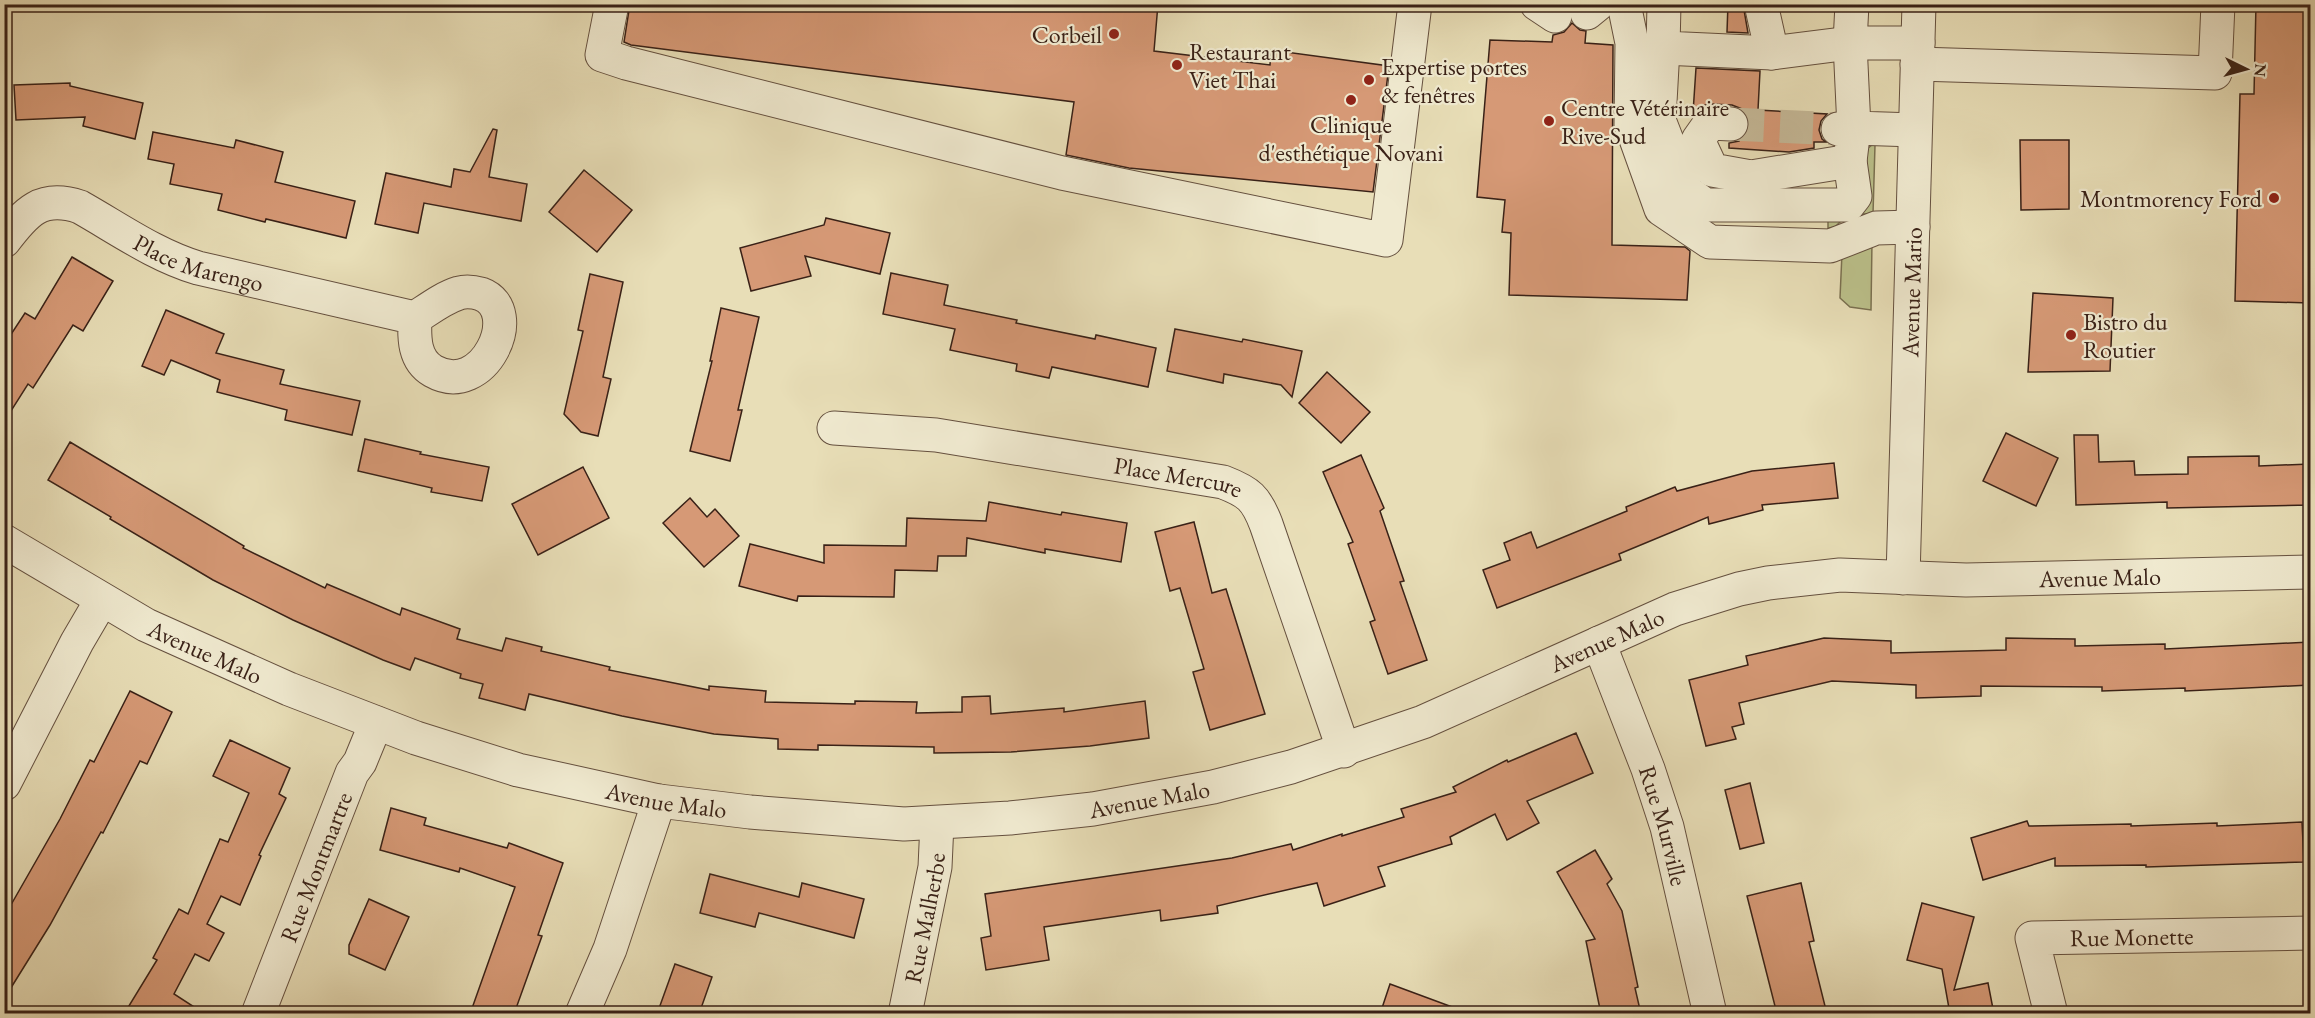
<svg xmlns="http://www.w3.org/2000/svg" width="2315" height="1018" font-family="'EB Garamond',serif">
  <rect width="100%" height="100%" fill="#e8deb7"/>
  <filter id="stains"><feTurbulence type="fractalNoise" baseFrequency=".00333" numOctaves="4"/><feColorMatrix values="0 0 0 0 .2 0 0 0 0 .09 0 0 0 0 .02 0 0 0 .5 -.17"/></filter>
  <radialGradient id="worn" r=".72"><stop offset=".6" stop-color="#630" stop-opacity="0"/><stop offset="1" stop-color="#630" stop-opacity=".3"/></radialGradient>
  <g fill="#bbc08a" stroke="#7a7050" stroke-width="1.5">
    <polygon points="1872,145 1875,145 1873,214 1848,214 1835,227 1828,228 1828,214 1846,211 1867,149"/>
    <polygon points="1872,241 1871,310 1850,307 1840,298 1842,253"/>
  </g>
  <g fill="#d69976" stroke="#392117" stroke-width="1.5">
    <polygon points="630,4 1158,4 1154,51 1270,65 1271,50 1389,66 1373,192 1129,168 1066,155 1074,102 631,45 624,42"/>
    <polygon points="1728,4 1743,4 1748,33 1727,32"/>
    <polygon points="2256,4 2310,4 2310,303 2235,301 2240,94 2254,94"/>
    <polygon points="1572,23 1580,30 1586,31 1585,43 1613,45 1612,245 1685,247 1690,251 1687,300 1509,295 1511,233 1502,232 1505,200 1477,197 1490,40 1552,42 1553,35 1564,32"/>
    <polygon points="1696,68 1760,71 1758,110 1827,114 1821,121 1819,130 1822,139 1826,142 1814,142 1814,148 1789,152 1729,148 1729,143 1739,141 1747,134 1750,125 1748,116 1742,109 1732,105 1710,104 1701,106 1693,113"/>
    <polygon points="70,83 70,86 143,103 135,139 83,126 85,117 16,120 14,85"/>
    <polygon points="493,129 497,130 489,177 527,184 521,221 424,203 418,233 375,224 386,173 451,187 454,169 470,172"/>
    <polygon points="153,132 234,148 236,140 283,152 275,182 355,201 346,238 266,219 265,222 218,210 222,194 170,184 174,164 148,159"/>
    <polygon points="2020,140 2069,140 2069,209 2021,210"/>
    <polygon points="584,170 632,210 597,252 549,212"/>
    <polygon points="826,218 890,233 880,274 805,256 811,276 751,291 740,248 824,225"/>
    <polygon points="72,257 113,281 83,331 73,325 33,388 28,384 4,422 4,345 25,313 35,319"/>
    <polygon points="891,273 948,285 944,305 1017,320 1016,323 1095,339 1096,335 1156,348 1148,387 1052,367 1049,378 1016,371 1017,364 950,350 955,329 883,314"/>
    <polygon points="590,274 623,282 603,377 611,379 598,436 581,432 564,414 583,331 578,330"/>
    <polygon points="2033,293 2113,298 2110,371 2028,372"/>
    <polygon points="721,308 759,317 738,410 742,410 730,461 690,451 712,361 710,361"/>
    <polygon points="166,310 224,334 216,353 284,370 280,384 360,401 352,435 285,420 287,410 217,392 220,380 171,360 164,375 142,366"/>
    <polygon points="1175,329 1242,342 1243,339 1302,351 1292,397 1281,385 1224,374 1223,383 1167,371"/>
    <polygon points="1327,372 1370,412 1341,443 1299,403"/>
    <polygon points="2006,433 2058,458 2036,506 1983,481"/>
    <polygon points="2074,435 2098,435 2099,462 2134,461 2135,475 2188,474 2188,457 2259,456 2259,466 2310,464 2310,505 2167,508 2167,502 2076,505"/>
    <polygon points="365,439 421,452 420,454 489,467 482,501 431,492 432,488 358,471"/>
    <polygon points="70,442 244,546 243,548 325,588 327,584 400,615 402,608 460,629 457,639 502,651 506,638 542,647 541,651 610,667 609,670 709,690 709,686 766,691 765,702 855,704 855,701 917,702 916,713 962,712 962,697 990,696 991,714 1064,708 1064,712 1145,701 1149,738 1090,746 1011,752 934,753 934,747 818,745 818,750 778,749 778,739 714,734 622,716 529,694 525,710 479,698 483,684 460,678 461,674 415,658 410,670 383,660 293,620 213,580 110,519 111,517 48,480"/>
    <polygon points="1361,455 1384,508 1380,511 1404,581 1400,582 1427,660 1388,674 1370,622 1375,620 1348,544 1353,542 1323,472"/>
    <polygon points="1834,463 1838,498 1762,505 1763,510 1709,524 1708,517 1619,554 1621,560 1497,608 1483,570 1510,560 1504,543 1531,532 1537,548 1627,511 1626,507 1675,487 1677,491 1752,471"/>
    <polygon points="583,467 609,518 538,555 512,504"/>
    <polygon points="690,498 707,517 715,509 739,536 704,567 663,523"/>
    <polygon points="989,502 1061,515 1062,512 1127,523 1121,562 1045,549 1045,553 967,538 966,556 938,556 937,571 895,570 894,597 798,596 797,601 739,586 750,544 824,563 824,545 906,546 907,518 986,521"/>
    <polygon points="1194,522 1212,593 1226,589 1265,714 1210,730 1193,672 1204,669 1180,588 1170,591 1155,532"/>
    <polygon points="1824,638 1891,641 1891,653 2006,650 2006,638 2075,639 2075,646 2165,644 2165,649 2310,642 2310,685 2185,691 2185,688 2102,691 2102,687 1981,686 1981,696 1916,698 1916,685 1832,681 1739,703 1744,724 1732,727 1736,739 1706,746 1689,680 1748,665 1746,656"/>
    <polygon points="130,691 172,712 147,764 140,761 103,833 101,832 50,925 4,999 4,898 12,903 60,819 90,760 94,762"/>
    <polygon points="1576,733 1593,773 1527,801 1539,823 1507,840 1495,814 1450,837 1452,844 1378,867 1385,886 1324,906 1317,883 1217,906 1218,913 1161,921 1160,910 1044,927 1049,960 986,970 981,938 991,936 985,894 1232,858 1291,844 1293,850 1342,834 1342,836 1404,817 1401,809 1456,792 1453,787 1507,760 1508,762"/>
    <polygon points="230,740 290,768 279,794 286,798 259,855 261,856 240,905 221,896 207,924 224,933 209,961 195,954 174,994 205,1014 124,1014 157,960 153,958 179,909 188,914 220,839 228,842 249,793 213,776"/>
    <polygon points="1750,783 1764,843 1740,849 1725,790"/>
    <polygon points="391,808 426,818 424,825 507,848 509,843 563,863 538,935 542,936 514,1014 470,1014 515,887 460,868 459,872 380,850"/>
    <polygon points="2027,821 2029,826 2131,824 2131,826 2217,823 2217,826 2302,822 2304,862 2146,867 2146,865 2055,866 2055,858 1983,880 1971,838"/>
    <polygon points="1595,850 1612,879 1607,884 1622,911 1638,987 1635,988 1641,1014 1601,1014 1586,941 1595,939 1557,872"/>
    <polygon points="710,874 799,897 802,883 864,899 854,938 759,913 755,927 700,913"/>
    <polygon points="1801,883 1814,941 1809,942 1827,1014 1777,1014 1747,896"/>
    <polygon points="369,899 409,917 385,970 349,954 349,945"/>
    <polygon points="1922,903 1974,917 1954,990 1988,983 1994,1014 1950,1014 1942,969 1907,960"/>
    <polygon points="675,964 712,977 699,1014 657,1014"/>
    <polygon points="1390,984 1463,1011 1462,1014 1380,1014"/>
  </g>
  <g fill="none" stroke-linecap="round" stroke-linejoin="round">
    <polyline stroke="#c5b897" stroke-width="33" stroke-dasharray="33 16" stroke-linecap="butt" points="1731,124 1838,129"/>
    <g stroke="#65503f" stroke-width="35">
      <g id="minor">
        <polyline points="612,4 602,55 626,63 1062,173 1386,240 1415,4"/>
        <polyline points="1537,4 1555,16"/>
        <polyline points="1624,4 1632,43 1631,125 1661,209 1710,242 1830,246 1876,228 1913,227"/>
        <polyline points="1664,4 1663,48 1772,53 1850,43 1918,43"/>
        <polyline points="1761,4 1772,53"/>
        <polyline points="1852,4 1850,43 1854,128 1915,130"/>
        <polyline points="1587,13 1598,4"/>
        <polyline points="1663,48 1659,120 1687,192 1705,205 1848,205 1855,196 1850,161 1854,128 1838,129"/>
        <polyline points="1917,64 2215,73 2218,4"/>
        <polyline points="1731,124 1710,123 1698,140 1712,170 1751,177 1850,161"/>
        <path id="s1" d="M4 241C26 212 41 194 80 207 119 229 155 255 198 268L415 318C429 309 443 298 459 293 466 291 474 292 481 294 525 310 484 400 433 371 414 360 414 338 415 318"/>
        <path id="s2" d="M834 428 936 435 1223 482C1249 492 1256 498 1266 524L1344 751"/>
        <path id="s3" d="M4 541 146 625 289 689 416 738 518 770 659 801 750 812 904 824 1010 818 1093 809 1213 787 1291 767 1423 722 1675 609 1739 589 1768 583 1840 575 1966 580 2310 572"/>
        <path id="s4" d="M1903 578 1919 4"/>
        <path id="s5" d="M1599 643 1648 769 1667 827 1710 1014"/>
        <polyline points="4,784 77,642 101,601"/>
        <path id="s6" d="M258 1014 352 773 360 762 376 723"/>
        <polyline points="582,1014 610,949 659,801"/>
        <path id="s7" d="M905 1014 935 867 937 823"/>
        <path id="s8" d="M2051 1014 2032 938 2310 933"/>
      </g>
    </g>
    <use href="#minor" stroke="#f0ead0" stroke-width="33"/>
  </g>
  <g fill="#8f2418" stroke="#f0ead0" stroke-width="2">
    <circle cx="1114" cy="34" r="6"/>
    <circle cx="1177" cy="65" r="6"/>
    <circle cx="1369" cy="80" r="6"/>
    <circle cx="1351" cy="100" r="6"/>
    <circle cx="1549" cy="121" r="6"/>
    <circle cx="2274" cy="198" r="6"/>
    <circle cx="2071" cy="335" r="6"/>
  </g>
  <g text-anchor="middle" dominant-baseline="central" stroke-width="4.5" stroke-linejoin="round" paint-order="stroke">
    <g font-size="24" fill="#392117" stroke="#f0ead0" text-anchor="start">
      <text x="1102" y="34" text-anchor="end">Corbeil</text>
      <text x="1189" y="51">Restaurant<tspan x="1189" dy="28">Viet Thai</tspan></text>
      <text x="1381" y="66">Expertise portes<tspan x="1381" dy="28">&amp; fenêtres</tspan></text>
      <text x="1561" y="107">Centre Vétérinaire<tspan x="1561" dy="28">Rive-Sud</tspan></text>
      <text x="1351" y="124" text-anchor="middle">Clinique<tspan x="1351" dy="28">d'esthétique Novani</tspan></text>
      <text x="2262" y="198" text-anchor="end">Montmorency Ford</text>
      <text x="2083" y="321">Bistro du<tspan x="2083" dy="28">Routier</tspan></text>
    </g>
    <g font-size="24" fill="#392117" stroke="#f0ead0">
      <text stroke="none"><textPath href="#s1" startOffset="224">Place Marengo</textPath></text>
      <text stroke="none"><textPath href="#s4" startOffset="286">Avenue Mario</textPath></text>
      <text stroke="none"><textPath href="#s2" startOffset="348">Place Mercure</textPath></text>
      <text stroke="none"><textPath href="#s3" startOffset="2192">Avenue Malo</textPath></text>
      <text stroke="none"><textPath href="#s3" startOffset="1688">Avenue Malo</textPath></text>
      <text stroke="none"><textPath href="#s3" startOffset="230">Avenue Malo</textPath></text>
      <text stroke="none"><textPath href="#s3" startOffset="1202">Avenue Malo</textPath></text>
      <text stroke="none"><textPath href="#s3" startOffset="716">Avenue Malo</textPath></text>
      <text stroke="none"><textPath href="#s5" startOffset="194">Rue Murville</textPath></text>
      <text stroke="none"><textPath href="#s6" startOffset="158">Rue Montmartre</textPath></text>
      <text stroke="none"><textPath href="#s7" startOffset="98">Rue Malherbe</textPath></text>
      <text stroke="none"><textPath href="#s8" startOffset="178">Rue Monette</textPath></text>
    </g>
  </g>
  <rect width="2315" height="1018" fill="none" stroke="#e8deb7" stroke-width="24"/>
  <rect x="6" y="6" width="2303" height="1006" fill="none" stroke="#392117" stroke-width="3"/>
  <rect x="12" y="12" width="2291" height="994" fill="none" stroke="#392117" stroke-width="1.5"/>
  <g transform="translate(2246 69) rotate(95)" stroke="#f0ead0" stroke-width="4.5" paint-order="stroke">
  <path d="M0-4.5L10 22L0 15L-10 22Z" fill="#392117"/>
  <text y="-9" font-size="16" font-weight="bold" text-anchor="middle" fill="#392117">N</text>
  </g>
  <rect width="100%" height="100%" filter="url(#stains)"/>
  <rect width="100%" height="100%" fill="url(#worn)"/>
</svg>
